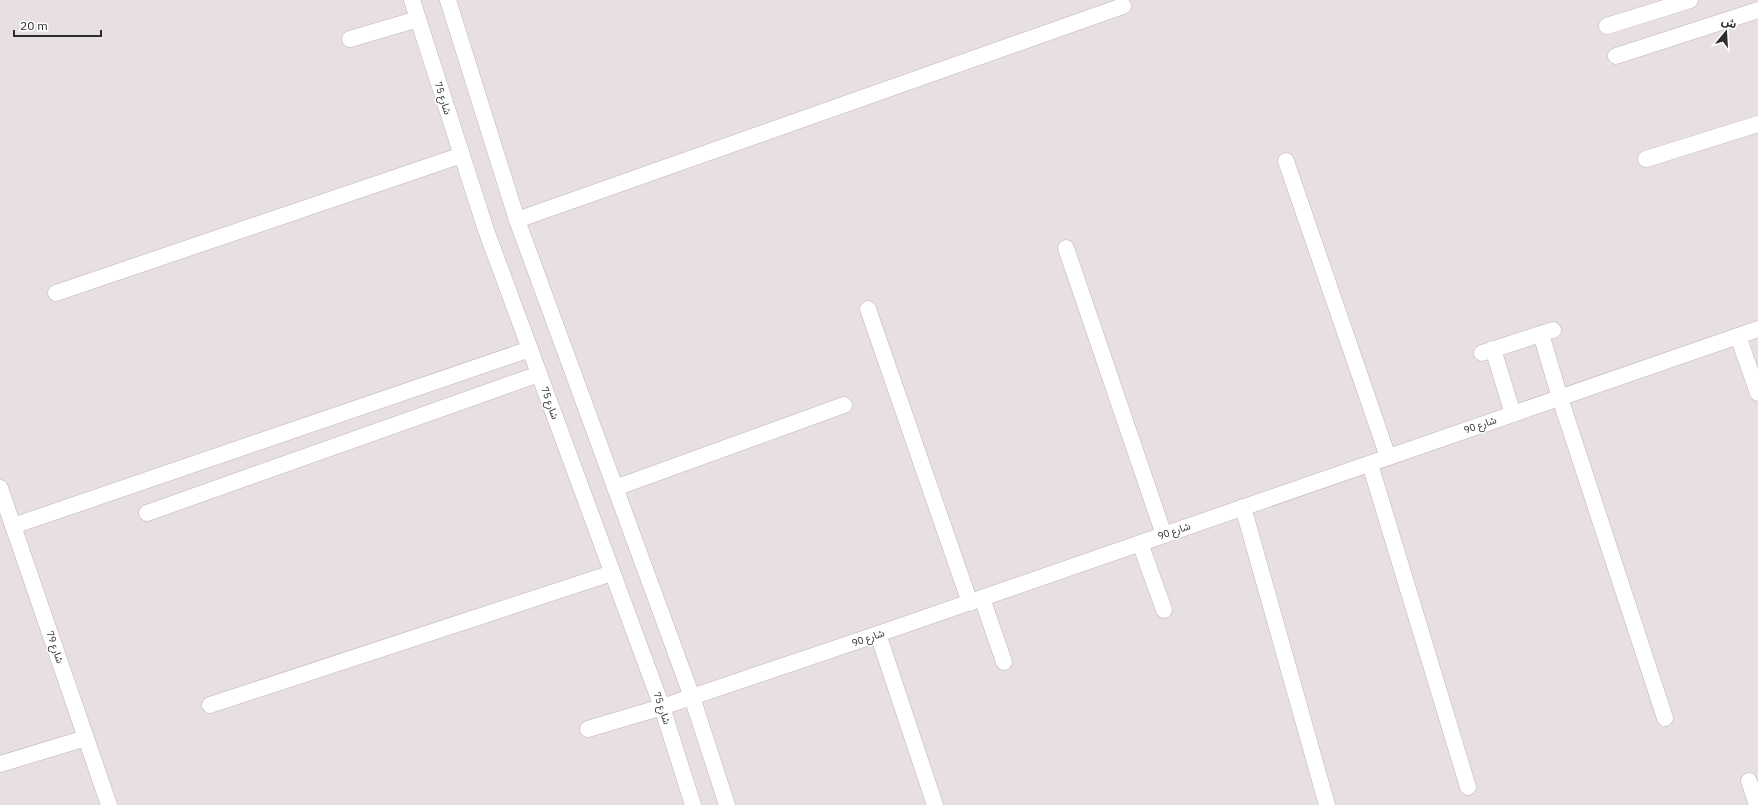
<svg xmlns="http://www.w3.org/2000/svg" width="1758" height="805" font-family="'IBM Plex Sans','Noto Sans Arabic',sans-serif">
  <rect width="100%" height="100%" fill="#dfefdf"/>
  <rect fill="#e7dfe1" x="0" y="0" width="1758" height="805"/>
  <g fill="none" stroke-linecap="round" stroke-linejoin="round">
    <g stroke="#c1b3bd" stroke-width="17">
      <g id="service">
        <polyline points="412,0 486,230 662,707 693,805"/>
        <polyline points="448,0 517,220 692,697 727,805"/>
        <polyline points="1607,26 1690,0"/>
        <polyline points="350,39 418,19"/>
        <polyline points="1616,56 1758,10"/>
        <polyline points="1646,159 1758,124"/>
        <polyline points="1286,161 1388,457"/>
        <polyline points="517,220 1123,6"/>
        <polyline points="1066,248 1164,535"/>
        <polyline points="56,293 462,155"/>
        <polyline points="868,309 970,603"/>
        <polyline points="1541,334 1560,398 1665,718"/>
        <polyline points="1738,336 1758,393"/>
        <polyline points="1493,349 1513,414"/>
        <polyline points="1482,353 1553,330"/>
        <polyline points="1370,464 1468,787"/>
        <polyline points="0,488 109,805"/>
        <polyline points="615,488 844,405"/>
        <polyline points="1243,507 1327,805"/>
        <polyline points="147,513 539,374"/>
        <polyline points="13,526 530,349"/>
        <polyline points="1140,543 1164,610"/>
        <polyline points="982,598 1004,662"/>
        <polyline points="878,634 935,805"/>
        <polyline points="210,705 612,573"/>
        <polyline points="588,729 662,707 878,634 1758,329"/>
        <polyline points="0,764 86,738"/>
        <polyline points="1749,781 1757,805"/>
      </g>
    </g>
    <use href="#service" stroke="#fff" stroke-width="16"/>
  </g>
  <g text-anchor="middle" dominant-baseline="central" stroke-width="3" stroke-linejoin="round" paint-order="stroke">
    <g font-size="10" fill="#2d2d2d" stroke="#fff">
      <text transform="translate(443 98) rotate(72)">شارع 75</text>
      <text transform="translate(550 403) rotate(70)">شارع 75</text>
      <text transform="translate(1480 425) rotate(-19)">شارع 90</text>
      <text transform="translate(1174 531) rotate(-19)">شارع 90</text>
      <text transform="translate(868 638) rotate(-19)">شارع 90</text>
      <text transform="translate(55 647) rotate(71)">شارع 79</text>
      <text transform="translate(662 708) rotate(71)">شارع 75</text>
    </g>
  </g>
  <g transform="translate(1726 32) rotate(18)" stroke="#ffffff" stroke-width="3" paint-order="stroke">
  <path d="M0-3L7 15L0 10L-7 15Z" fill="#2d2d2d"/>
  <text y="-6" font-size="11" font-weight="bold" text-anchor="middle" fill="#2d2d2d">ش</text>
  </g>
  <path d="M14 30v6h87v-6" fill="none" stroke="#2d2d2d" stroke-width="2"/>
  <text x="20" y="30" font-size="12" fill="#2d2d2d" stroke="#ffffff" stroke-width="3" paint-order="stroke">20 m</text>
</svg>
